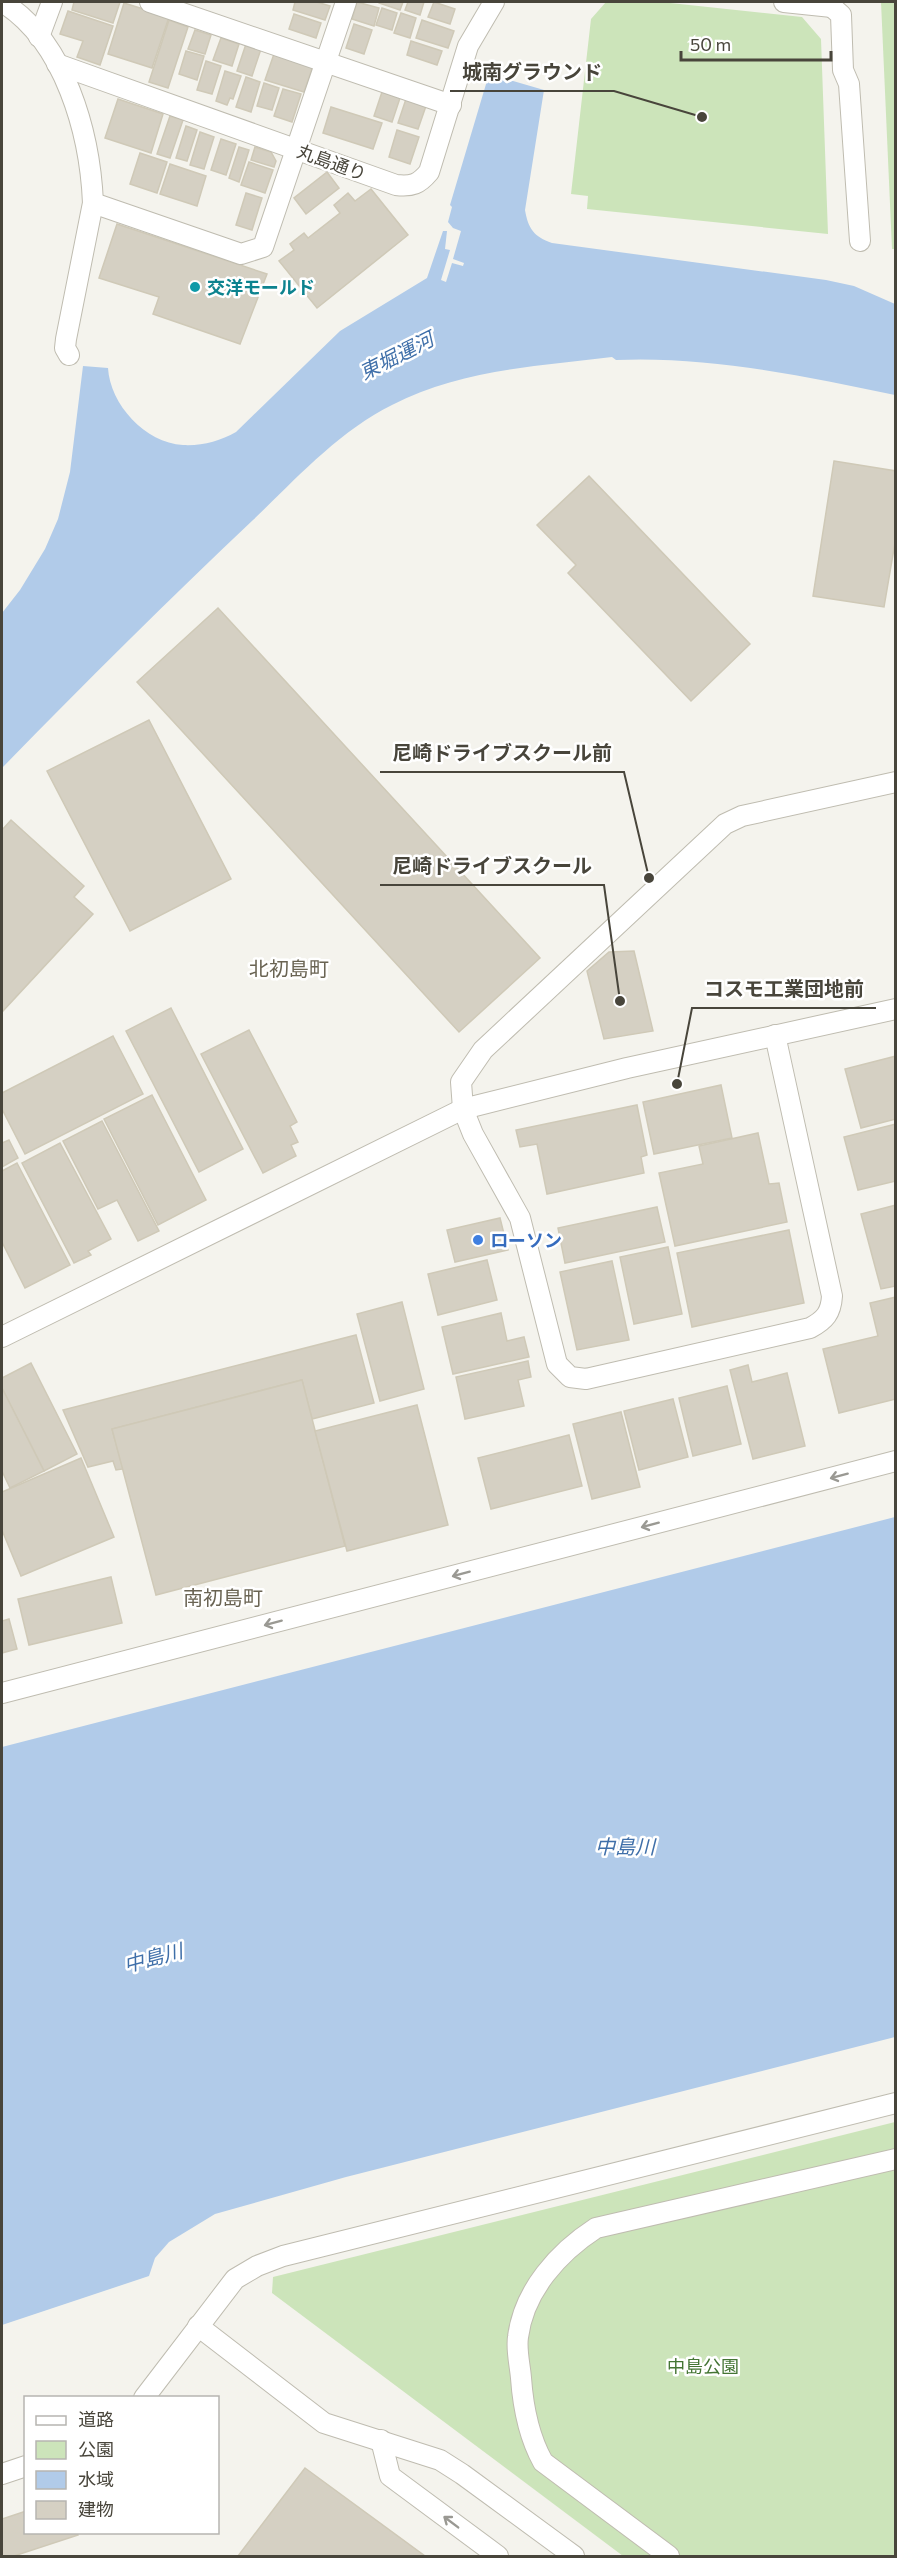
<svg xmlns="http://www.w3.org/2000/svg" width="897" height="2558" font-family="Commissioner,'Noto Sans JP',sans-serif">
  <rect width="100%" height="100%" fill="#f4f3ed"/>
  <g fill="#cce4ba">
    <polygon points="606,2 661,2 802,17 821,39 828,234 587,209 588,196 571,194 591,19"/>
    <polygon points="881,2 895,2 895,249 892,249"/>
    <polygon points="895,2122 895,2556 623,2556 272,2293 273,2277"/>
  </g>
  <g fill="#b1cbe9">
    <path d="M489 74 544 90 525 210C528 228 534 237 552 243L826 280 854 286 895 304V395C804 376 709 356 616 360L612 357C538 366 460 370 392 405 338 432 296 479 253 520 167 601 84 684 2 768V613L20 590 45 549 58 519 70 472 83 366 108 368C110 404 145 443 183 445 202 446 220 441 236 432L340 331 427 278 443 231H447L445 249 450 250 441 280 446 282 452 263 463 266 464 263 453 259 461 231 453 228 448 222 452 207 450 205Z"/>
    <polygon points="895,1517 895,2037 346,2177 215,2214 169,2242 155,2258 149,2276 2,2325 2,1747"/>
  </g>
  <g fill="#d5d0c3" stroke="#cfc9b7" stroke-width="1.5">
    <polygon points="74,2 120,2 113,23 72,10"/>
    <polygon points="295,2 317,2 330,6 325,20 293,10"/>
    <polygon points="357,2 379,8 374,26 352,19"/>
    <polygon points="408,2 424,2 420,15 405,10"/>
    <polygon points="434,2 455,9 450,24 428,17"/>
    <polygon points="124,3 169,17 152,68 108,54"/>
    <polygon points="379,3 379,2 403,2 400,10"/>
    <polygon points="382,8 397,13 392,30 376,25"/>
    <polygon points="68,11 113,26 100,65 77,57 83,41 60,34"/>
    <polygon points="401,13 416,18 410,38 394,33"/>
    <polygon points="294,14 321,23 316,38 289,29"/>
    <polygon points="169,20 188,27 168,88 149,82"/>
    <polygon points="422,20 454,31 448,48 416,38"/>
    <polygon points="354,24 372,30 364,54 346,48"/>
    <polygon points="195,30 211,35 205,54 188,49"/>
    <polygon points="221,38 239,44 232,66 213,60"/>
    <polygon points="411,41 442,51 437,65 407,55"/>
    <polygon points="246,44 261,49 252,76 237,71"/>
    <polygon points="186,51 204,56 197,80 179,74"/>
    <polygon points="274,54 313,66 304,92 265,80"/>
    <polygon points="206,61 221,66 212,94 197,90"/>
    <polygon points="225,71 241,76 233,99 230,98 227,105 216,101"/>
    <polygon points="246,77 260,82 251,112 236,107"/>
    <polygon points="264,83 279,88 272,110 257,106"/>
    <polygon points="283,89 301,94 292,122 274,116"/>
    <polygon points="382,92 400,98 392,122 374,116"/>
    <polygon points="118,99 163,114 151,153 105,138"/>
    <polygon points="406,99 426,106 418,129 398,123"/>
    <polygon points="331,107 382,123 373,149 323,133"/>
    <polygon points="170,116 183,120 170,158 157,154"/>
    <polygon points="186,126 197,130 187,161 176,158"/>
    <polygon points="397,130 419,137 410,164 389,157"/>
    <polygon points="200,132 214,137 204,169 190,165"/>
    <polygon points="221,139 236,144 226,175 211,170"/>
    <polygon points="239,147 249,150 239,182 229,178"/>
    <polygon points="255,147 271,152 276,161 274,167 251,160"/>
    <polygon points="140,153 167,162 157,193 130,184"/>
    <polygon points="249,162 273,170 265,193 241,185"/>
    <polygon points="170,164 206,176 197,206 160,194"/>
    <polygon points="327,172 339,188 306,214 294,198"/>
    <polygon points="371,189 408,235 317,308 279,261 294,250 290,244 304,233 308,238 340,213 334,205 348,193 355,201"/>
    <polygon points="246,193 262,198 252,230 236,225"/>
    <polygon points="117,224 267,274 240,344 153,314 159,297 99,278"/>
    <polygon points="834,461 896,471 896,537 884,607 813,596"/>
    <polygon points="589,476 750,644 691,701 568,573 576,565 537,525"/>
    <polygon points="218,608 540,958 459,1032 137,682"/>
    <polygon points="149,720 231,879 130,931 47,771"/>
    <polygon points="11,820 84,886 74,897 93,914 2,1012 2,830"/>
    <polygon points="634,951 653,1031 604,1039 587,971 609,952"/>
    <polygon points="171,1008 243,1149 199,1172 126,1031"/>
    <polygon points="249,1030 297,1122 290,1126 298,1142 291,1145 296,1156 263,1173 201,1054"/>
    <polygon points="113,1036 143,1094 25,1154 2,1109 2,1093"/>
    <polygon points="896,1056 896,1119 861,1128 845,1069"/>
    <polygon points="721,1085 732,1138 654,1154 643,1102"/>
    <polygon points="152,1095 206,1200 158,1225 104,1119"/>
    <polygon points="637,1105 647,1155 641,1157 644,1173 547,1194 537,1144 520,1147 516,1130"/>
    <polygon points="102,1121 159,1231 138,1241 117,1200 98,1209 63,1141"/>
    <polygon points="896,1124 896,1181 858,1190 844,1137"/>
    <polygon points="758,1133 769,1184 779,1183 787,1222 675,1246 659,1173 703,1164 699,1146"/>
    <polygon points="9,1140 18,1158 2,1167 2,1143"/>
    <polygon points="60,1143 111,1239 88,1251 91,1255 74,1263 22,1163"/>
    <polygon points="17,1163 70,1265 25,1288 2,1242 2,1171"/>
    <polygon points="896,1205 896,1286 881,1289 861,1214"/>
    <polygon points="657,1207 665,1242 565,1263 558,1228"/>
    <polygon points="500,1218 508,1250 455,1262 447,1230"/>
    <polygon points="789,1230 804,1303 692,1327 677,1253"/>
    <polygon points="668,1247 682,1314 634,1324 620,1257"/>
    <polygon points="487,1260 497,1300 438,1315 428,1274"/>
    <polygon points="612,1261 629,1340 577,1350 560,1272"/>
    <polygon points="896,1297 896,1399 839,1413 823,1349 878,1336 870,1303"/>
    <polygon points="402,1302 424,1389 380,1401 357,1314"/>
    <polygon points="501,1313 507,1341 524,1337 529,1357 453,1374 442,1327"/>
    <polygon points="356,1335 374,1403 312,1419 302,1380 112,1429 123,1469 116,1470 113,1461 88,1467 63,1410"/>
    <polygon points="528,1361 531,1377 518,1380 524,1406 465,1419 456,1377"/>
    <polygon points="31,1363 77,1454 44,1471 2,1388 2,1378"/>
    <polygon points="748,1365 752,1382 787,1373 805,1446 753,1459 730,1370"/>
    <polygon points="302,1380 345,1546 156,1595 112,1429"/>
    <polygon points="727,1386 741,1444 693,1456 679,1398"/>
    <polygon points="2,1388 44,1471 10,1488 2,1471"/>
    <polygon points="673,1399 688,1457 639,1470 624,1411"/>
    <polygon points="417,1405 448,1525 347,1551 315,1431"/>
    <polygon points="621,1412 640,1487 592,1499 573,1424"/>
    <polygon points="569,1435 582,1486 491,1509 478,1458"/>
    <polygon points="81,1458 114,1537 21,1576 2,1530 2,1492"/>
    <polygon points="111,1577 122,1623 29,1645 18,1599"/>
    <polygon points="9,1619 17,1649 2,1653 2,1621"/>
    <polygon points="305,2468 425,2556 238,2556"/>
    <polygon points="26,2511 26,2532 77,2532 78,2535 14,2556 2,2556 2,2519"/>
  </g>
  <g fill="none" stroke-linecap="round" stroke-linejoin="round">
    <g stroke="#bfbcb0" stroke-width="22">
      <g id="minor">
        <path d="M2 2C65 41 90 133 93 203L66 339 65 348 69 355"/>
        <polyline points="150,2 451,105"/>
        <polyline points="784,2 832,7"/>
        <polyline points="830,2 832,7 841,15 843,70 849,84 860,241"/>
        <polyline points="39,37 52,2"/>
        <path d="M57 64 396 185C412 187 419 184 429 172L468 46 494 2"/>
        <polyline points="93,203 241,254 263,247 346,2"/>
        <path d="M775 1035 832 1296C831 1313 825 1320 810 1328L586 1379 570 1377 557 1364 520 1218 473 1134 463 1109 461 1082 483 1050 725 824 742 816 896 782"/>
        <polyline points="2,1337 463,1109 627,1068 896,1009"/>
        <polyline points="2,1693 896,1461"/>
        <polyline points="198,2326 324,2423 440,2460 462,2474 574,2556"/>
        <polyline points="144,2398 235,2279 257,2266 283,2256 896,2103"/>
        <polyline points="381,2440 390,2476 498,2556"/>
        <polyline points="2,2474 26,2466"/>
        <path d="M669 2556 543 2462C529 2437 523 2406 521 2378 520 2365 516 2350 518 2337 524 2290 559 2252 596 2228L896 2159"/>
      </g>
    </g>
    <use href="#minor" stroke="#fff" stroke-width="20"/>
  </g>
  <defs><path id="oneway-shaft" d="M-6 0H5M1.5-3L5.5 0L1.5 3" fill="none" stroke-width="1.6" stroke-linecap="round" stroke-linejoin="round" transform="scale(1.5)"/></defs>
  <g stroke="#9a9993">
    <use href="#oneway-shaft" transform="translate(839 1476) rotate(165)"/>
    <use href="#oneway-shaft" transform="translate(650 1525) rotate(165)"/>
    <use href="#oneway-shaft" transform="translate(461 1574) rotate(165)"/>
    <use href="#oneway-shaft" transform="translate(273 1623) rotate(165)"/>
    <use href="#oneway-shaft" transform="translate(451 2522) rotate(-143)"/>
  </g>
  <circle fill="#0f9aa8" stroke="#fff" stroke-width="2" cx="195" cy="287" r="6"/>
  <circle fill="#3f7fe0" stroke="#fff" stroke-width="2" cx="478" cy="1240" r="6"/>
  <g text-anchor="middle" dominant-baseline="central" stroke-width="5" stroke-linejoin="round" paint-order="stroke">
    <g font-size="18" fill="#48453b" stroke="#fff">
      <text transform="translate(332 162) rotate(20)">丸島通り</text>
    </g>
    <g font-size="18" font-weight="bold" fill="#0d838f" stroke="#fff" text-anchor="start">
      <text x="207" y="287">交洋モールド</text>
    </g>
    <g font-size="18" font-weight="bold" fill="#366cbe" stroke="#fff" text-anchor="start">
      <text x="490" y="1240">ローソン</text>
    </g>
    <g font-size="18" fill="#447534" stroke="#fff">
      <text x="703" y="2366">中島公園</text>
    </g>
    <g font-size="20" font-style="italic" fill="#3f6fa9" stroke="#fff">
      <text transform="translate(396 355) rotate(-27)">東堀運河</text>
      <text x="625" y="1846">中島川</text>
      <text transform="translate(153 1957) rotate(-15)">中島川</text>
    </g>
    <g font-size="20" fill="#6a6453" stroke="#fff">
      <text x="289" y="968">北初島町</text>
      <text x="223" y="1597">南初島町</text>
    </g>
  </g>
  <path fill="none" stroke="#48453b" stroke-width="2" d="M702 117L614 91H450M649 878L624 772H380M620 1001L604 885H380M677 1084L692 1008H876"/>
  <g fill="#48453b" stroke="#fff" stroke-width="2">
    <circle cx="702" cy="117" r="6"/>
    <circle cx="649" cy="878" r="6"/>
    <circle cx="620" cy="1001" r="6"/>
    <circle cx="677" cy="1084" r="6"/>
  </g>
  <g font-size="20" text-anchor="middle" font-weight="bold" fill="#48453b" stroke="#fff" stroke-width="5" stroke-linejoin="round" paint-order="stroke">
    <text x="532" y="79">城南グラウンド</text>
    <text x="502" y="760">尼崎ドライブスクール前</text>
    <text x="492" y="873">尼崎ドライブスクール</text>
    <text x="784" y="996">コスモ工業団地前</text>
  </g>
  <rect width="897" height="2558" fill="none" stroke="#48453b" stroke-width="6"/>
  <rect x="24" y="2396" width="195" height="138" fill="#ffffff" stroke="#b6b5b1" stroke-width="1.5"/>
  <rect x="36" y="2416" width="30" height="9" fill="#ffffff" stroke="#b6b5b1" stroke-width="1.5"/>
  <text x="78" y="2426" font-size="18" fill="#48453b">道路</text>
  <rect x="36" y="2441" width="30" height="18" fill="#cce4ba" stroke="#b6b5b1" stroke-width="1.5"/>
  <text x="78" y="2456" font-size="18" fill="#48453b">公園</text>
  <rect x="36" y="2471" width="30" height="18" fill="#b1cbe9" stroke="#b6b5b1" stroke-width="1.5"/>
  <text x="78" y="2486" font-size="18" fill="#48453b">水域</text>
  <rect x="36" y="2501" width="30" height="18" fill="#d5d0c3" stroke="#b6b5b1" stroke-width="1.5"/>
  <text x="78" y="2516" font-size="18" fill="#48453b">建物</text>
  <path d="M681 51v9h150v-9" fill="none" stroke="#48453b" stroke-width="3"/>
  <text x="690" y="51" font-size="18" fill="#48453b" stroke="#ffffff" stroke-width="4.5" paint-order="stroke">50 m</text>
</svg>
